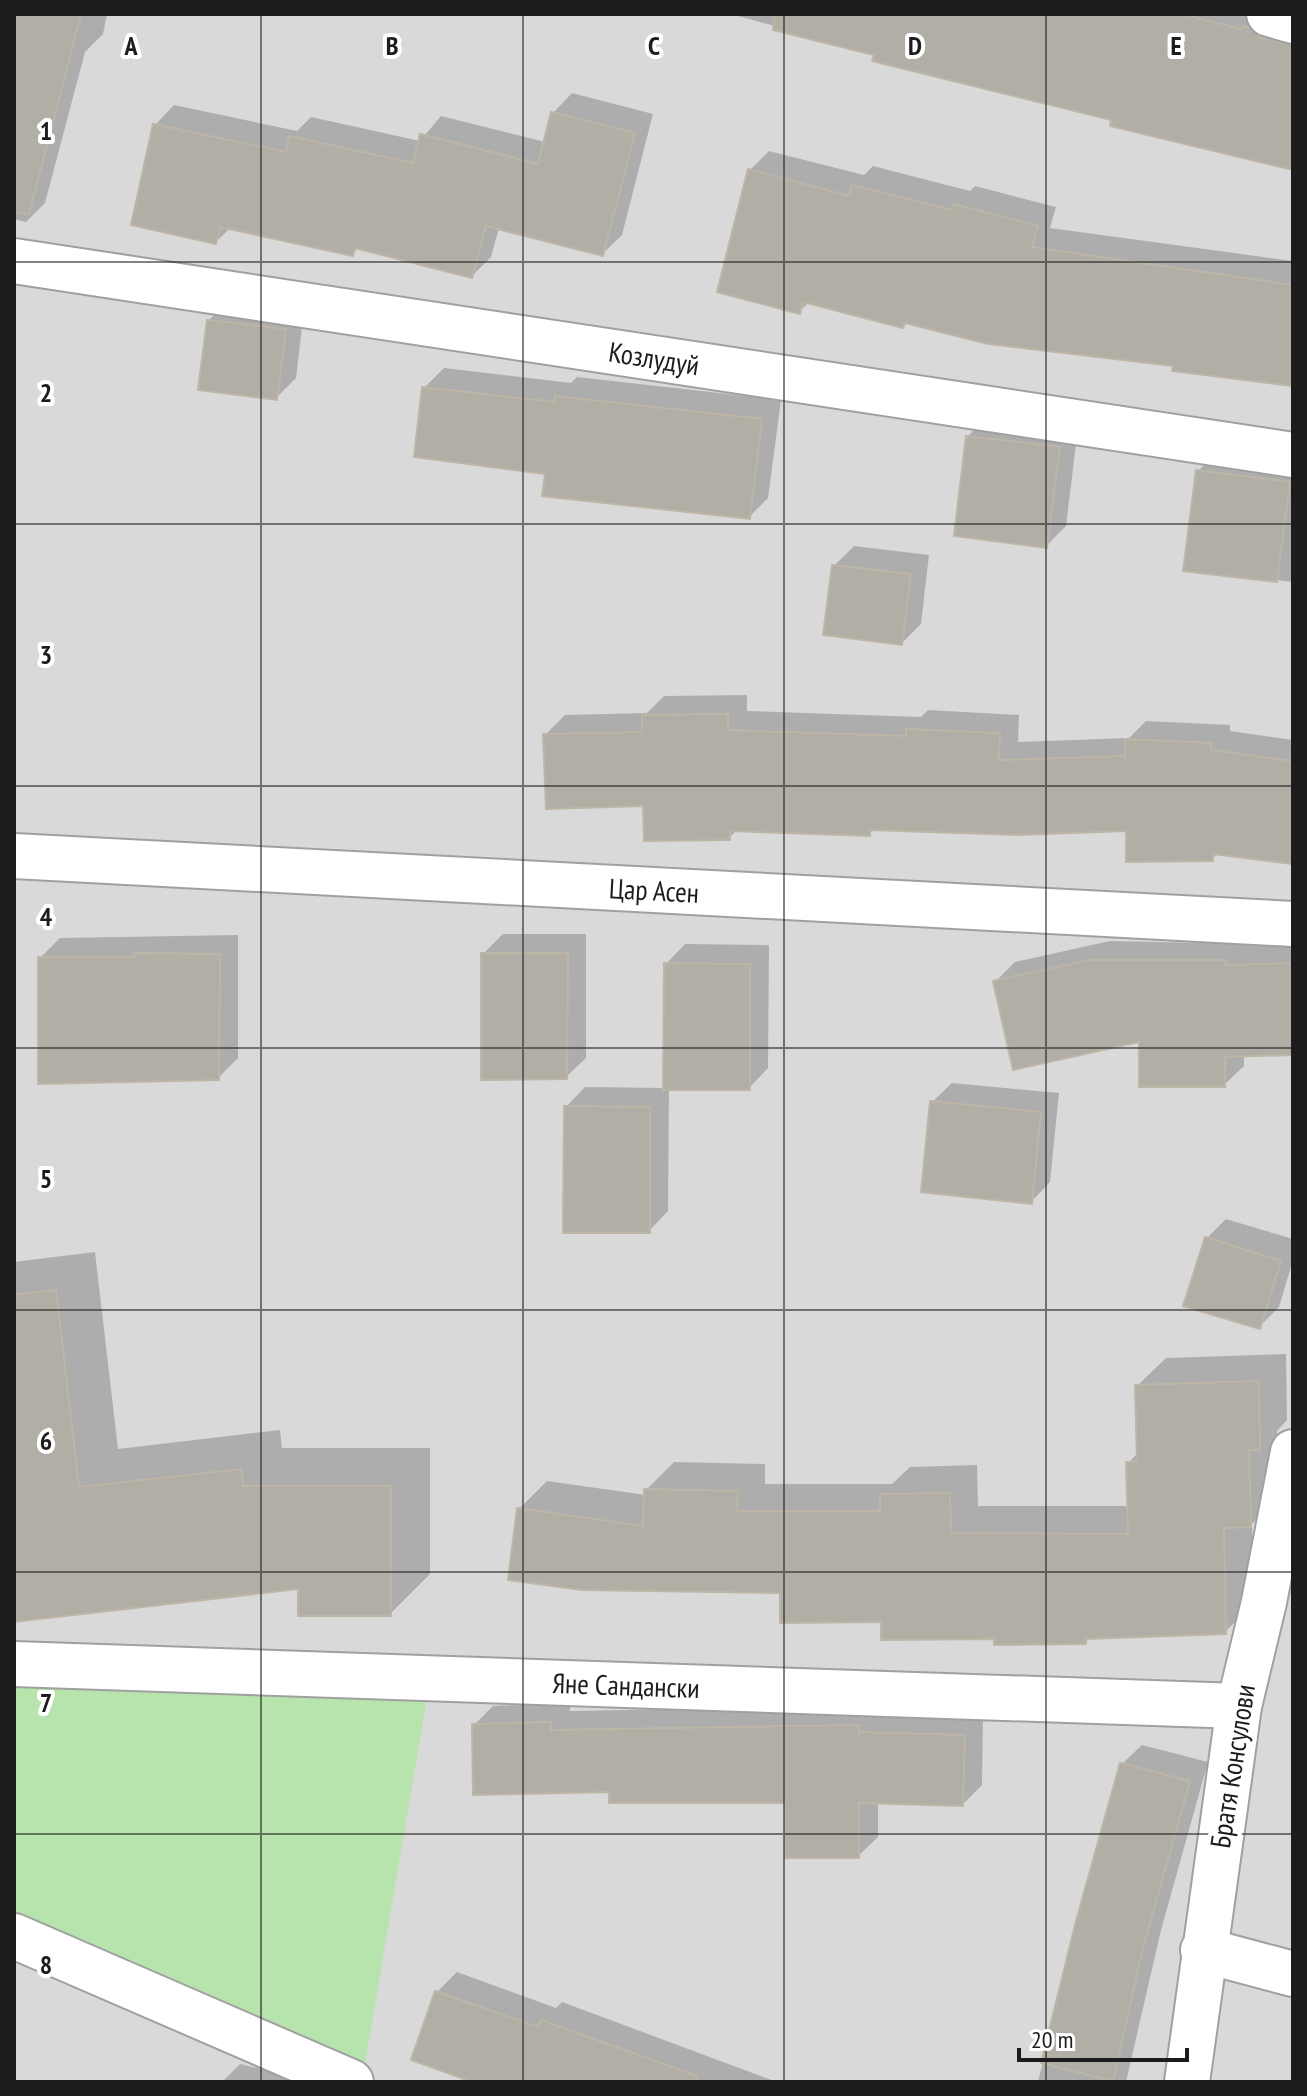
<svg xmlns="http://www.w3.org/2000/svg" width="1307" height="2096" font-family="'PT Sans Narrow',sans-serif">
  <rect width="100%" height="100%" fill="#ecece2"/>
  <rect fill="#dad9d9" x="14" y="14" width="1279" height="2068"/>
  <polygon fill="#b7e3ac" points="14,1664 430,1679 362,2082 14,1936"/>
  <g fill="#0003">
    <polygon points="14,14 107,14 103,34 85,52 45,203 26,222 14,219"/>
    <polygon points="731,14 881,14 857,49"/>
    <polygon points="943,14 1275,14 1293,22 1293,168 1114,119"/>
    <polygon points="572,93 653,114 622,235 602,254 499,228 491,257 472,276 359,247 352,254 230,228 216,242 155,125 174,105 297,131 311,117 420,141 441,116 545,142 553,113"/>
    <polygon points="769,151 864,175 873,166 970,191 975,186 1056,207 1050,228 1293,261 1293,384 907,322 903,326 809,302 799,312 750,170"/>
    <polygon points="228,301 304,310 296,378 276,398 208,321"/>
    <polygon points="444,368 571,383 577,377 781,400 768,498 749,517 424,388"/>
    <polygon points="988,417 1078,428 1066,526 1046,546 968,436"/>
    <polygon points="1218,452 1293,461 1293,582 1186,569 1198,471"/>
    <polygon points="854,546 929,555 921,624 902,643 834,566"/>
    <polygon points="747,695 747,711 921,717 928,710 1019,715 1018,742 1129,738 1146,721 1230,725 1230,731 1293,740 1293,862 1218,853 1212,859 1128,829 875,828 869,834 738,829 729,838 645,804 545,735 565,715 647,713 664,696"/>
    <polygon points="503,934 586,934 586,1058 566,1077 483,954"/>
    <polygon points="238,935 238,1058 218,1078 40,958 60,938"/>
    <polygon points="1110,941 1293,945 1293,1053 1244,1054 1244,1066 1224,1085 1141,1039 995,982 1015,962"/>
    <polygon points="685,944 769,945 768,1068 749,1088 669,1088 668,1211 649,1231 566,1107 585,1087 665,1088 666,964"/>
    <polygon points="952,1083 1059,1093 1050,1182 1031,1202 932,1102"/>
    <polygon points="1226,1219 1293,1239 1293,1260 1279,1307 1259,1327 1207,1238"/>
    <polygon points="95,1252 118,1449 280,1430 282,1448 430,1448 430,1574 390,1614 300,1587 14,1620 14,1262"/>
    <polygon points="1286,1354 1287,1420 1277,1431 1279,1497 1252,1524 1253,1604 1225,1632 1091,1636 1086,1642 996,1637 782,1591 519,1509 547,1481 646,1495 646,1490 674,1462 765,1464 765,1484 892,1484 910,1467 977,1465 978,1506 1129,1506 1128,1463 1139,1452 1137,1386 1166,1358"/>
    <polygon points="570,1703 570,1711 878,1706 983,1716 982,1785 963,1804 878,1802 878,1837 858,1856 787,1801 611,1790 474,1725 493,1706"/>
    <polygon points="1142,1745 1208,1762 1161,1930 1126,2082 1038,2082 1078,1922 1122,1764"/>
    <polygon points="457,1972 556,2008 562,2002 777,2082 478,2082 413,2059 437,1992"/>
    <polygon points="240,2064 308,2080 312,2082 222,2082"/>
  </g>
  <g fill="#b1aea5" stroke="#bdb6a6" stroke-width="2">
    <polygon points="14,14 81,14 29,214 14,212"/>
    <polygon points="775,14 1181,14 1242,29 1243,26 1249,27 1262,38 1293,45 1293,170 1110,126 1111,120 872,61 874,55 773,30"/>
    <polygon points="551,112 635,133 603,256 486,226 472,278 355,248 353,256 220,227 216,244 131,225 153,124 286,152 289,136 413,163 420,134 538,164"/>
    <polygon points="748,169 849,196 852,185 952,210 954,204 1038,226 1032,247 1293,285 1293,386 1172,371 1173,366 988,344 905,323 903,328 803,302 800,314 717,292"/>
    <polygon points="207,320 286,329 277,400 198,390"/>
    <polygon points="422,387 555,402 555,396 762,419 750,519 542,496 545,474 414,457"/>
    <polygon points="966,436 1060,447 1047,548 954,536"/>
    <polygon points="1196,470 1290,482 1277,582 1183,571"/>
    <polygon points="832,565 911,574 902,645 823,635"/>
    <polygon points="728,714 728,730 906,736 906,729 1000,733 999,760 1125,756 1125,739 1211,743 1211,750 1293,761 1293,864 1213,854 1213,861 1126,862 1126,831 1018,835 870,830 870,836 730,831 730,840 644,841 643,806 546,809 543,734 642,732 642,715"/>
    <polygon points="134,953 220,954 219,1080 38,1084 38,957 134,957"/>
    <polygon points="481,953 568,953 567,1079 481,1080"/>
    <polygon points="1089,960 1226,960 1226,965 1293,963 1293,1055 1225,1057 1225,1087 1139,1087 1139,1042 1013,1070 993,981"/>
    <polygon points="664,963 750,964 750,1090 663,1090"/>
    <polygon points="930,1101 1041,1112 1032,1204 921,1192"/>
    <polygon points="564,1106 650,1107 650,1233 563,1233"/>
    <polygon points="1205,1237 1281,1261 1260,1329 1183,1306"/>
    <polygon points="56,1290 79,1487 241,1469 243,1486 391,1486 391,1616 298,1616 298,1589 14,1622 14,1295"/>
    <polygon points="1259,1381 1260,1450 1249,1450 1251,1527 1224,1528 1226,1634 1086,1639 1086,1644 994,1645 994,1639 881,1640 881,1622 780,1623 780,1593 582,1590 508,1580 517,1508 643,1526 644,1489 738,1491 737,1511 880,1511 880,1494 950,1493 951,1533 1128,1534 1126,1462 1137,1462 1135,1385"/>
    <polygon points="551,1722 551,1730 859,1725 859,1732 965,1735 963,1806 859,1803 859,1858 785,1858 785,1803 609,1803 609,1792 473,1795 472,1724"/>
    <polygon points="1120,1763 1190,1781 1142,1952 1113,2081 1041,2063 1076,1921"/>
    <polygon points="435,1991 538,2027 541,2020 697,2076 696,2082 472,2082 411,2060"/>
  </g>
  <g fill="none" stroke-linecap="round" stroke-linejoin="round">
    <g stroke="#a0a0a0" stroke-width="48">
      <g id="minor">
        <polyline points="1269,14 1293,21"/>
        <polyline points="14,261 1293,455"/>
        <polyline points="14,856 1293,924"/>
        <polyline points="14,1664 1239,1706"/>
        <polyline points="14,1936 351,2082"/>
        <polyline points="1203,1950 1293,1974"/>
        <polyline points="1187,2082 1239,1706 1264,1602 1293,1452"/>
      </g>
    </g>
    <use href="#minor" stroke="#fff" stroke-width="44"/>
  </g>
  <path fill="none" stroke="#1c1c1c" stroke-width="2" stroke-opacity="0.55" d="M261 14V2082M523 14V2082M784 14V2082M1046 14V2082M14 262H1293M14 524H1293M14 786H1293M14 1048H1293M14 1310H1293M14 1572H1293M14 1834H1293"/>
  <g text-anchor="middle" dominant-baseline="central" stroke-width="8" stroke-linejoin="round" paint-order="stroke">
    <g font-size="28" fill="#1c1c1c" stroke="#fff">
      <text transform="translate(654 358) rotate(9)">Козлудуй</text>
      <text transform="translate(654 890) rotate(3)">Цар Асен</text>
      <text transform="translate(626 1685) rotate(2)">Яне Сандански</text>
      <text transform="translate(1232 1766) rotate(-81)">Братя Консулови</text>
    </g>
  </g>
  <g font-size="26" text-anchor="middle" font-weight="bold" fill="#1c1c1c" stroke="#fff" stroke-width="8" stroke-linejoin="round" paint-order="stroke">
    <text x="131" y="55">A</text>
    <text x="392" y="55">B</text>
    <text x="654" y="55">C</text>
    <text x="915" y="55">D</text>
    <text x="1176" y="55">E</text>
    <text x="46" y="140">1</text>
    <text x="46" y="402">2</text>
    <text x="46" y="664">3</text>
    <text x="46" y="926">4</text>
    <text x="46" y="1188">5</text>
    <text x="46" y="1450">6</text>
    <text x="46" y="1712">7</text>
    <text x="46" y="1974">8</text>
  </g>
  <rect width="1307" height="2096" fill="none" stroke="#1c1c1c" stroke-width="32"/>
  <path d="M1019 2048v12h168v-12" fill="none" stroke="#1c1c1c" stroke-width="4"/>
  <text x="1031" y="2048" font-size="24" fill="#1c1c1c" stroke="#ffffff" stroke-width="6" paint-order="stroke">20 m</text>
</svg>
